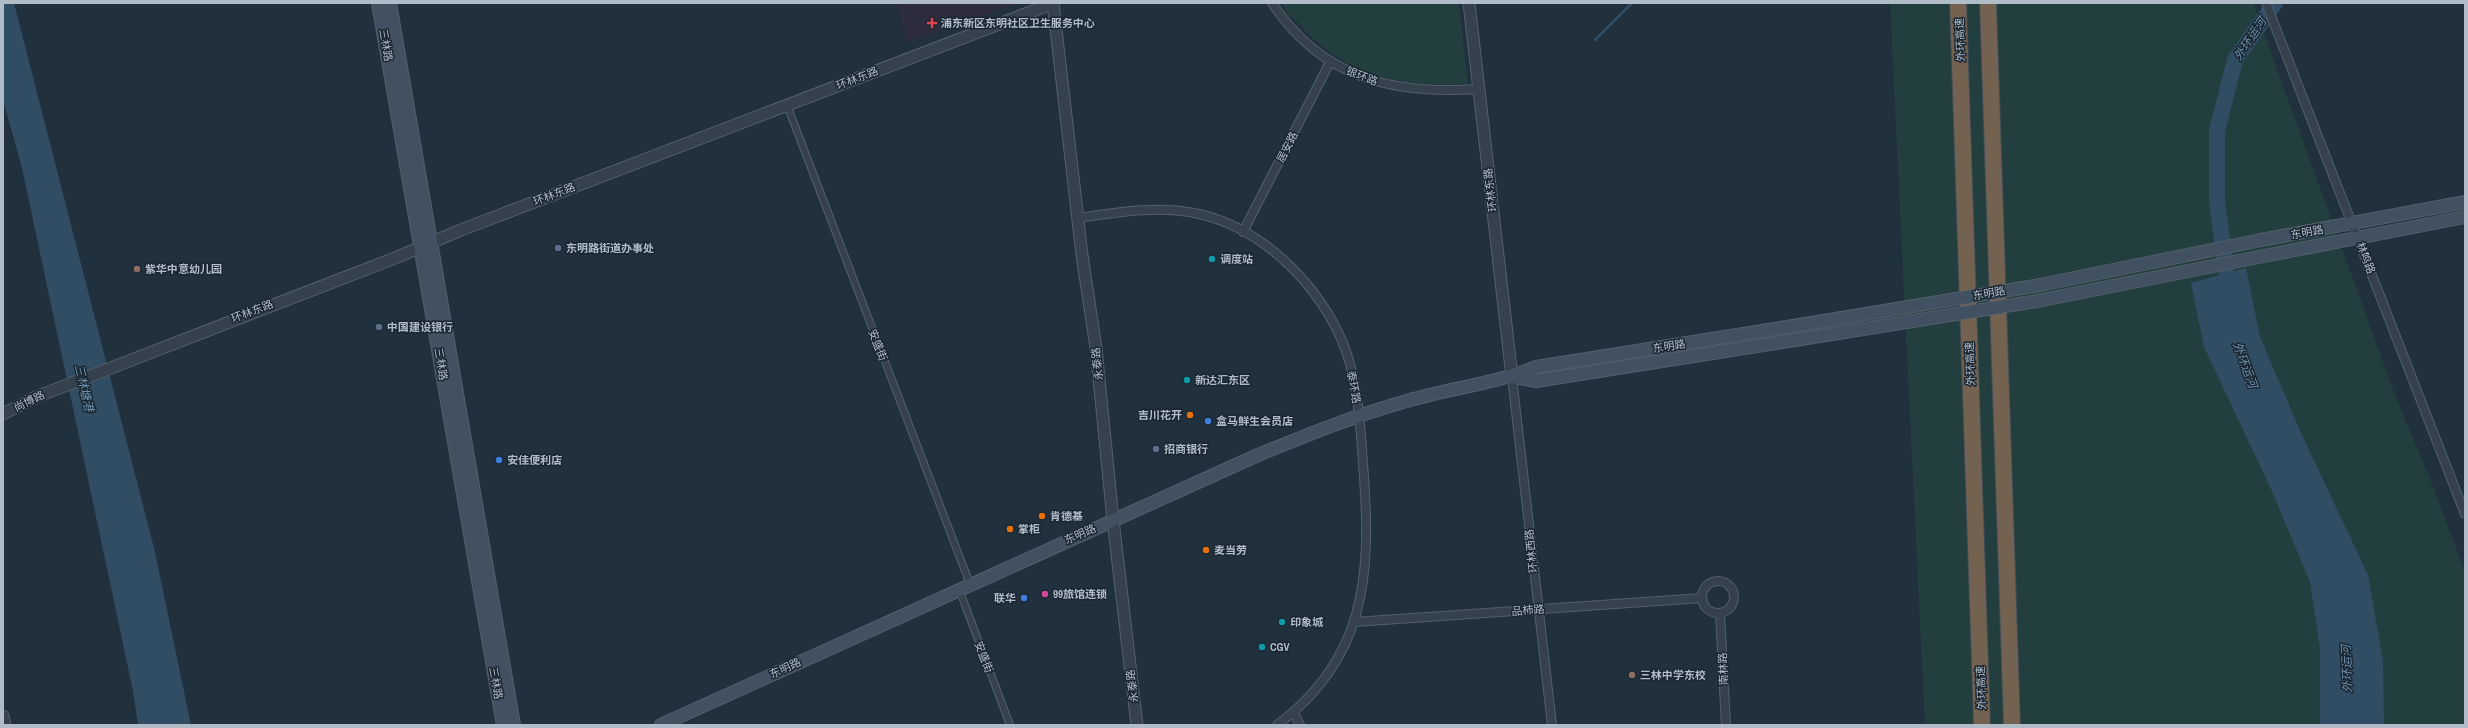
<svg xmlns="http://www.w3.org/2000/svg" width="2468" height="728" font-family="'Archivo Narrow','Noto Sans SC',sans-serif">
  <rect width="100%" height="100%" fill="#21303d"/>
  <polygon fill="#2d2d3e" points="896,3 1020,3 907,42"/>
  <g fill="#233e3e">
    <path d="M1281 3H1459L1468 84C1403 87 1347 77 1301 26 1294 19 1285 12 1281 3Z"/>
    <polygon points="1890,3 2253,3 2395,395 2428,474 2465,572 2465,725 1925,725"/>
  </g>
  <g fill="#314d64">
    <polygon points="3,3 14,3 155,552 191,725 138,725 133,691 22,168 3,100"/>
    <polygon points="2246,268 2260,337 2302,435 2368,575 2383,661 2384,725 2320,725 2320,648 2310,582 2271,489 2204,347 2191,283"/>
  </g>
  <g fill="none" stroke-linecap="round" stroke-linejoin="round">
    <polyline stroke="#314d64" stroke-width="2.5" points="1595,40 1632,3"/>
    <polyline stroke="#314d64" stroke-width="16" points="2229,294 2217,201 2217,131 2235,60 2275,3"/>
    <g stroke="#53606b" stroke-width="8">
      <g id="pedestrian">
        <polyline points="787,105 970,584"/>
        <polyline points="959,589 1010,725"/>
      </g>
    </g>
    <g stroke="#53606b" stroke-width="10">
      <g id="minor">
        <path d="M1272 3C1322 78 1392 95 1478 89"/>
        <polyline points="2266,3 2465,514"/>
        <path d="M1078 218C1118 212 1159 205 1199 214 1268 229 1332 297 1350 364 1360 401 1361 439 1364 477 1371 577 1365 660 1277 725"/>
        <polyline points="1243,232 1330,62"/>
        <polyline points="1512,377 1552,725"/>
        <circle cx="1718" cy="597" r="16"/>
        <polyline points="1720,614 1726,725"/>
        <polyline points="1354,622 1702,598"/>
        <polyline points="1294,713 1300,725"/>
      </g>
    </g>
    <g stroke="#53606b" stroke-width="13">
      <g id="tertiary">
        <polyline points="1053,3 1082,255 1096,348 1113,520 1137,725"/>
        <polyline points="1469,3 1512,377"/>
        <polyline points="3,414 36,397 395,258 461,230 1054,3"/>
        <polyline points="3,716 5,725"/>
      </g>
    </g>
    <g stroke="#53606b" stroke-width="14">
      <g id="secondary">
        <polyline points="378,3 503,725"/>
        <polyline points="390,3 514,725"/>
        <polyline points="2261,240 2465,202"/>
        <polyline points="2264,256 2465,217"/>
        <polyline points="1513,377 1536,381 1795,340"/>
        <path d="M661 725 1258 455C1307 435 1356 415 1407 401 1450 388 1495 384 1536 367L1793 326"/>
      </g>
    </g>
    <g stroke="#404d58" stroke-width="18">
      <g id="motorway">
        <polyline points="1958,3 1982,725"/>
        <polyline points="1988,3 2012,725"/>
      </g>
    </g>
    <use href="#pedestrian" stroke="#35424d" stroke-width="6"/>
    <use href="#minor" stroke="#35424d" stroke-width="8"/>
    <use href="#tertiary" stroke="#35424d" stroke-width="11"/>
    <use href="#secondary" stroke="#425161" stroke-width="12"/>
    <use href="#motorway" stroke="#746251" stroke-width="16"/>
    <g stroke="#53606b" stroke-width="14" stroke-linecap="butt">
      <g id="secondary-bridge">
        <polyline points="1793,326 2040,285 2261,240"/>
        <polyline points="1795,340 2037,301 2264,256"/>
      </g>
    </g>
    <use href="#secondary-bridge" stroke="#425161" stroke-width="12"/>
  </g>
  <path fill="#e0444e" stroke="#1a2732" stroke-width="1.5" d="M930 17h4v4h4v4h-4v4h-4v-4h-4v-4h4z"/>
  <g fill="#5c6f8a" stroke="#1a2732" stroke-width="1.5">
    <circle cx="558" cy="248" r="4"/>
    <circle cx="379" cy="327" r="4"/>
    <circle cx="1156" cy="449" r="4"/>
  </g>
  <g fill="#0f9aa8" stroke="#1a2732" stroke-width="1.5">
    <circle cx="1212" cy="259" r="4"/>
    <circle cx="1187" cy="380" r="4"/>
    <circle cx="1282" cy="622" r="4"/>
    <circle cx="1262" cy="647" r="4"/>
  </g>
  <g fill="#8d6e63" stroke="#1a2732" stroke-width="1.5">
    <circle cx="137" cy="269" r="4"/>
    <circle cx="1632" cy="675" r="4"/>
  </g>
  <g fill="#e8710a" stroke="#1a2732" stroke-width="1.5">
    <circle cx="1190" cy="415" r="4"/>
    <circle cx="1042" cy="516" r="4"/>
    <circle cx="1010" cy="529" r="4"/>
    <circle cx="1206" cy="550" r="4"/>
  </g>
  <g fill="#3f7fe0" stroke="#1a2732" stroke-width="1.5">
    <circle cx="1208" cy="421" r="4"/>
    <circle cx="499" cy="460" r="4"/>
    <circle cx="1024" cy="598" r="4"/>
  </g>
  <circle fill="#d1479c" stroke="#1a2732" stroke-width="1.5" cx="1045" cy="594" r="4"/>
  <g text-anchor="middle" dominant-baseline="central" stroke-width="3" stroke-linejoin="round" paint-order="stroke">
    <g font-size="11" font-weight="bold" fill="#b0bdc9" stroke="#1a2732" text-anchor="start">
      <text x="941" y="23">浦东新区东明社区卫生服务中心</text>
      <text x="566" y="248">东明路街道办事处</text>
      <text x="1220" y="259">调度站</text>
      <text x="145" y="269">紫华中意幼儿园</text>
      <text x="387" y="327">中国建设银行</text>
      <text x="1195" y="380">新达汇东区</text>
      <text x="1182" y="415" text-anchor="end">吉川花开</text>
      <text x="1216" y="421">盒马鲜生会员店</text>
      <text x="1164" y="449">招商银行</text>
      <text x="507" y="460">安佳便利店</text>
      <text x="1050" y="516">肯德基</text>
      <text x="1018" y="529">掌柜</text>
      <text x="1214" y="550">麦当劳</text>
      <text x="1053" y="594">99旅馆连锁</text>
      <text x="1016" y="598" text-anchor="end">联华</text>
      <text x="1290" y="622">印象城</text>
      <text x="1270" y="647">CGV</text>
      <text x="1640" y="675">三林中学东校</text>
    </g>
    <g font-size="11" fill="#b0bdc9" stroke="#1a2732">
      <text transform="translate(1960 40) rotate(-92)">外环高速</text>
      <text transform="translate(386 45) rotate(80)">三林路</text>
      <text transform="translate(1362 76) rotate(21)">银环路</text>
      <text transform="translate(857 78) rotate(-21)">环林东路</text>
      <text transform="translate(1287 147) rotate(-63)">居安路</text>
      <text transform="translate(1490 190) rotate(-97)">环林东路</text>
      <text transform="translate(554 194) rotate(-21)">环林东路</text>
      <text transform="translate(2307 232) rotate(-11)">东明路</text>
      <text transform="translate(2366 258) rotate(69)">林鸣路</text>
      <text transform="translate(1989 293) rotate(-10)">东明路</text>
      <text transform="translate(252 311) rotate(-21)">环林东路</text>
      <text transform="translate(878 345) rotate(69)">安盛街</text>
      <text transform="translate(1669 346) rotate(-9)">东明路</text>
      <text transform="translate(441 364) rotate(81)">三林路</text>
      <text transform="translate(1097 364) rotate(-96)">永泰路</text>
      <text transform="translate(1970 364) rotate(-92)">外环高速</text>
      <text transform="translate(1354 387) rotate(79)">泰环路</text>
      <text transform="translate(29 401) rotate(-26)">尚博路</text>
      <text transform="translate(1080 534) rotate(-24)">东明路</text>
      <text transform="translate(1531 551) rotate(-96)">环林西路</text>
      <text transform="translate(1528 610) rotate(-4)">品柿路</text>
      <text transform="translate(984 657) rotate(69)">安盛街</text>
      <text transform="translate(785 668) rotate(-25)">东明路</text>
      <text transform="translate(1723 669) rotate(-93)">南林路</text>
      <text transform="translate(496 683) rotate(80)">三林路</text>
      <text transform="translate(1132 686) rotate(-97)">永泰路</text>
      <text transform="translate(1981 688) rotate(-92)">外环高速</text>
    </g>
    <g font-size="12" font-style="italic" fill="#6e92af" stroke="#1a2732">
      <text transform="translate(2250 39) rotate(-56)">外环运河</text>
      <text transform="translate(2245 365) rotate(69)">外环运河</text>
      <text transform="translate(84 388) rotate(77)">三林塘港</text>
      <text transform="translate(2347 669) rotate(-92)">外环运河</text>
    </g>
  </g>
  <rect width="2468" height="728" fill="none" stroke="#b0bdc9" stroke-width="8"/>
</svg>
